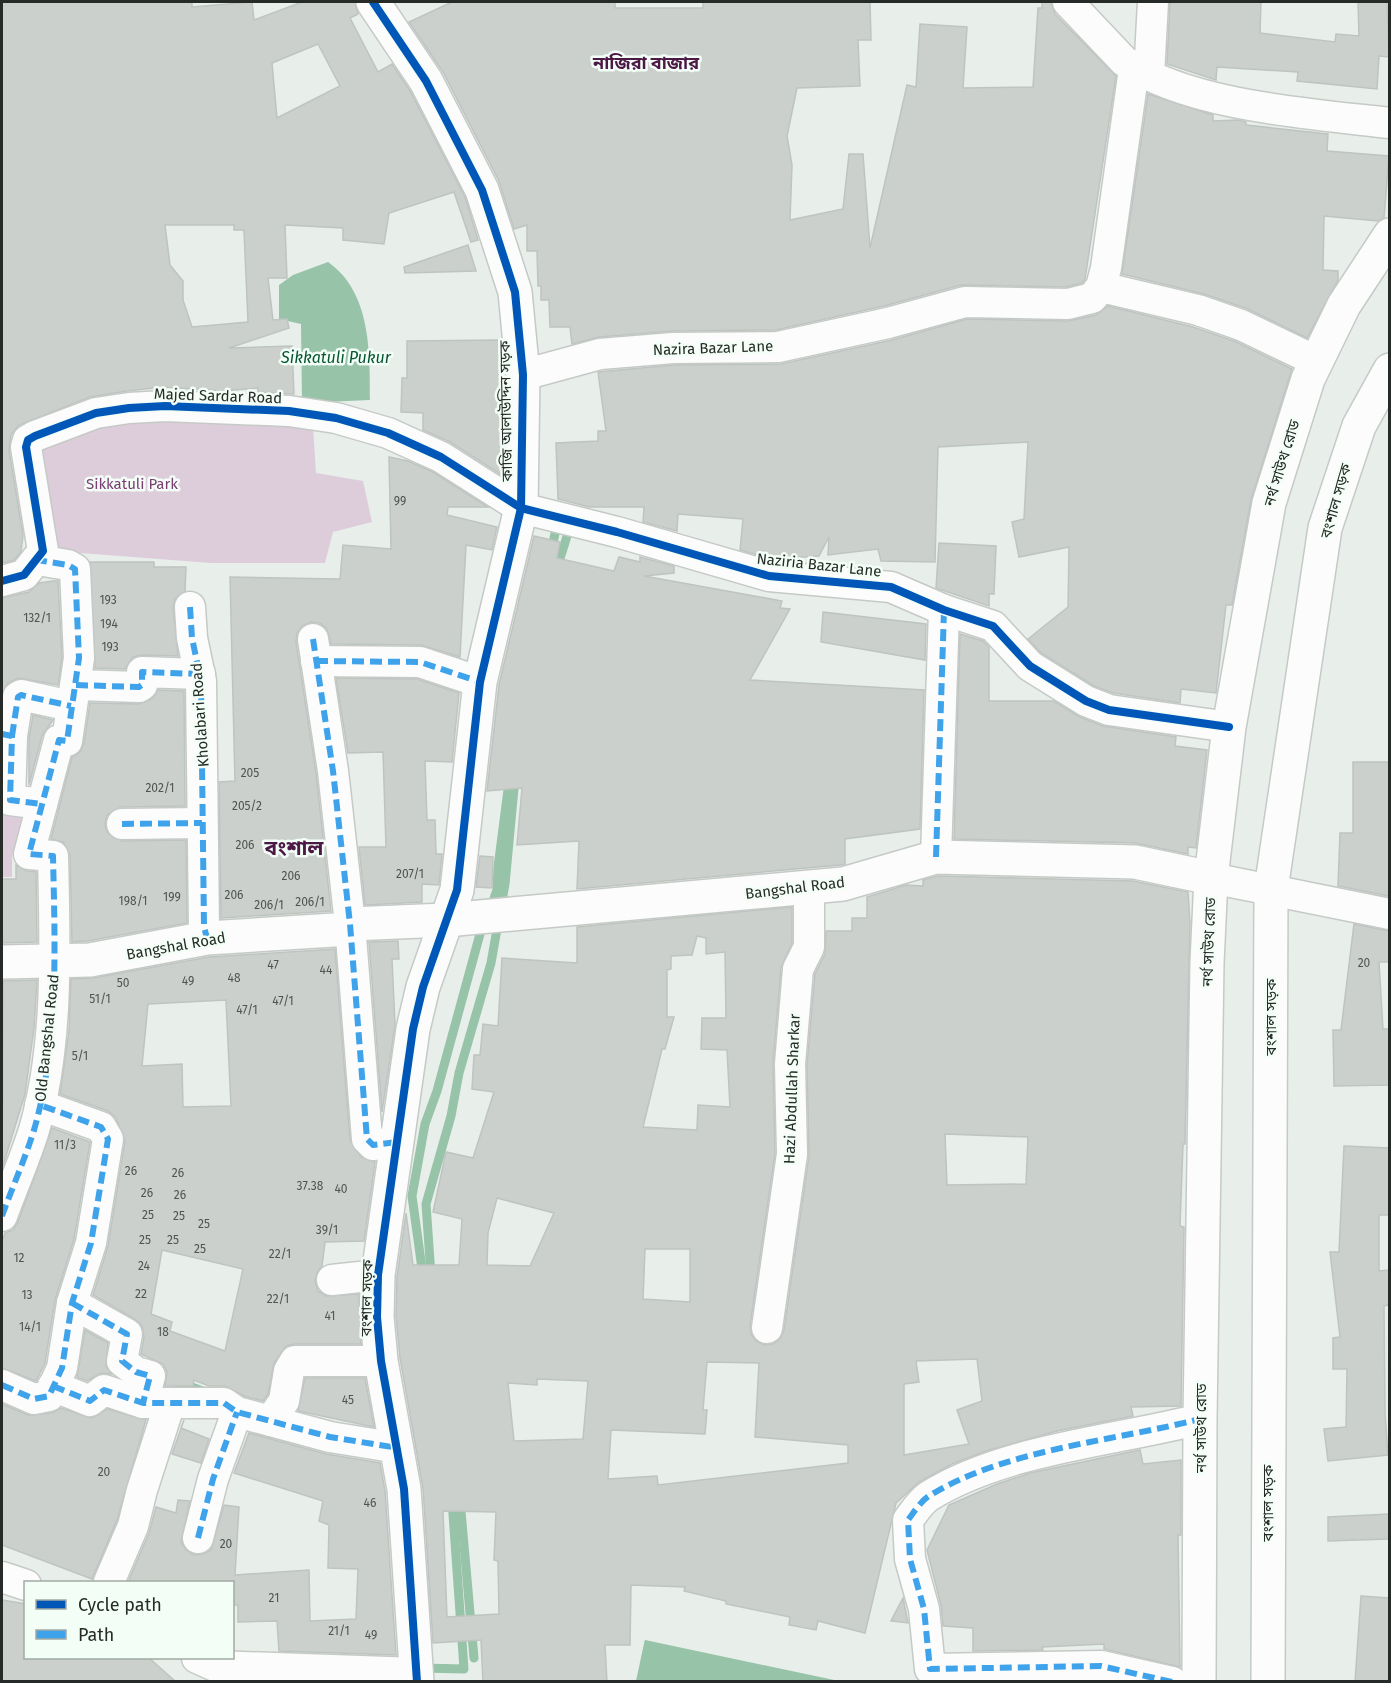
<svg xmlns="http://www.w3.org/2000/svg" width="1391" height="1683" font-family="'Fira Sans','Noto Sans Bengali',sans-serif">
  <rect width="100%" height="100%" fill="#e8eeea"/>
  <g fill="#ddcdda">
    <polygon points="111,414 313,427 316,473 363,481 372,522 333,532 325,563 211,563 54,551 38,447"/>
    <polygon points="2,802 35,808 24,855 12,855 12,877 2,877"/>
  </g>
  <g fill="#97c3a8">
    <path d="M328 262C371 292 370 352 370 400L302 403 301 324 279 319V285L293 275Z"/>
    <polygon points="645,1639 645,1640 839,1681 636,1681"/>
  </g>
  <g fill="none" stroke-linecap="round" stroke-linejoin="round">
    <g stroke="#97c3a8" stroke-width="9">
      <polyline points="550,525 556,529 551,552"/>
      <polyline points="557,568 568,533"/>
      <polyline points="490,910 497,890 498,867 509,782"/>
      <polyline points="431,1275 426,1204 451,1116 459,1073 491,963 505,884 515,778"/>
      <polyline points="423,1276 412,1196 425,1124 437,1091 483,923"/>
      <polyline points="172,1399 181,1383 205,1392"/>
      <polyline points="460,1500 474,1658"/>
      <polyline points="422,1668 464,1669 452,1500"/>
    </g>
  </g>
  <g fill="#cbd0cd" stroke="#bec4c0" stroke-width="1.5" fill-rule="evenodd">
    <path d="M2 2H192V7L252 2 254 20 302 2H355L358 14 350 18 378 72 392 64 410 91 465 197 478 240 471 242 454 192 389 213 384 244 343 240V228L285 225 287 278H268L273 320 287 319 289 328 229 348 292 346 294 394 258 392V388L222 391 163 387 127 391 90 397 19 425 11 435 9 450 23 535 21 552 14 560 2 563ZM318 44 340 86 277 118 272 63ZM165 225H234V230H244L248 322 192 327 183 300V281L170 265Z"/>
    <polygon points="452,2 615,2 615,8 703,8 703,2 870,2 871,40 858,40 860,86 797,88 787,136 792,165 790,220 843,209 849,154 863,154 870,248 907,85 916,87 920,24 967,27 963,88 1033,87 1038,8 1042,8 1042,2 1051,2 1055,14 1116,76 1085,279 1082,283 1066,287 961,285 884,306 776,330 672,331 599,337 572,344 570,327 550,327 549,300 541,300 541,286 538,286 537,251 527,251 527,225 514,229 499,181 443,72 409,22"/>
    <polygon points="1170,2 1261,2 1260,33 1335,42 1336,34 1359,36 1358,2 1387,2 1389,57 1379,56 1377,89 1297,81 1298,72 1217,67 1216,80 1167,64"/>
    <polygon points="1148,94 1213,115 1213,121 1238,120 1246,122 1246,125 1328,134 1327,151 1389,156 1384,218 1378,221 1324,216 1323,270 1338,271 1338,280 1307,338 1248,309 1204,294 1122,274"/>
    <polygon points="468,245 476,271 405,273 404,267"/>
    <polygon points="1108,306 1193,327 1234,341 1292,369 1251,500 1232,605 1226,605 1216,693 1181,689 1180,703 1113,693 1094,686 1041,653 1028,639 1068,607 1069,547 1019,557 1012,522 1024,519 1028,442 938,447 935,562 881,561 878,549 828,555 829,537 819,556 772,559 740,550 743,519 678,514 677,531 643,522 644,507 589,507 558,499 556,443 598,441 598,431 606,431 598,372 674,365 781,364 892,340 967,319 1068,321 1096,315"/>
    <polygon points="501,340 503,362 503,476 450,442 423,430 423,413 401,412 402,378 407,378 407,341"/>
    <polygon points="389,457 408,461 433,472 488,507 448,507 447,515 497,527 492,550 466,545 460,657 421,645 331,644 327,629 320,623 311,622 302,626 297,633 296,642 316,773 331,911 221,918 219,782 235,781 230,577 340,579 343,545 391,549"/>
    <polygon points="534,536 560,542 557,558 614,571 619,557 640,562 640,557 674,566 674,573 644,576 782,601 780,608 790,609 750,680 924,690 920,829 845,839 845,864 840,865 577,889 579,841 517,845 522,788 487,791 499,685"/>
    <polygon points="939,543 996,546 994,594 989,594 989,606 936,588"/>
    <polygon points="90,562 154,562 154,567 186,567 185,591 175,599 173,608 178,656 142,655 133,657 125,669 95,668"/>
    <polygon points="53,581 58,581 62,657 58,685 18,678 8,683 2,693 2,598 29,592 39,583"/>
    <polygon points="823,612 926,624 925,660 821,642"/>
    <polygon points="960,634 983,641 989,647 989,701 1054,701 1080,717 1103,726 1176,737 1175,746 1207,750 1196,848 1188,847 1188,854 1135,843 954,839"/>
    <polygon points="336,678 417,679 459,693 452,762 425,761 427,820 435,820 436,854 442,854 439,885 422,884 422,902 365,905 359,847 386,847 383,752 348,753"/>
    <polygon points="158,690 184,691 185,806 121,807 107,815 105,825 108,833 122,841 186,840 187,923 88,941 72,942 70,855 63,842 51,839 72,757 80,752 84,743 90,703 139,704 152,699"/>
    <polygon points="33,715 53,720 42,736 29,785 29,738"/>
    <polygon points="1353,762 1389,762 1389,896 1338,886 1340,833 1353,833"/>
    <polygon points="480,856 493,857 492,888 476,887"/>
    <polygon points="16,865 27,871 36,872 37,942 2,943 2,879 16,879"/>
    <path d="M938 876 1133 881 1188 892 1190 923 1185 1144H1183L1180 1226 1184 1227 1181 1406 1131 1407 1133 1416 1057 1431 986 1451 952 1464 919 1482 896 1503 865 1633 818 1621 816 1630 789 1625 790 1617 726 1604V1601L684 1591 685 1587 631 1585 630 1645H605L607 1682H483L481 1640 433 1643 423 1488 400 1358 396 1316 397 1277 406 1213 413 1265H459L462 1219 433 1212 446 1152 473 1158 494 1092 472 1089 474 1055H480L483 1024 498 1026 502 958 577 963V927L792 907V943L781 968 773 1063 775 1153 750 1326 751 1334 756 1341 764 1345 773 1344 780 1339 784 1330 809 1156 807 1065 815 974 825 954 826 931H852V918H867V897L906 885 923 886V880ZM697 936 706 938V954L725 952 726 1018H702L701 1049 727 1050 730 1107 698 1105 697 1130 643 1127 662 1049H665L674 1017H667V970L671 969V956L692 955ZM945 1134 1028 1137 1026 1184 947 1185ZM497 1198 554 1213 530 1266 487 1265 488 1233ZM645 1249H690V1302L643 1299ZM977 1359 982 1401 957 1410 969 1444 904 1455V1384L919 1382 916 1361ZM707 1362 759 1363 755 1437 848 1445V1463L658 1485 657 1476 608 1479 611 1430 705 1434 707 1410H703ZM537 1379 588 1381 583 1439 514 1441 508 1383 537 1385ZM443 1511 496 1512 494 1560 498 1561 499 1614 447 1617Z"/>
    <polygon points="1354,924 1389,931 1389,962 1379,962 1383,1029 1389,1029 1389,1085 1334,1086 1333,1030 1341,1030"/>
    <polygon points="398,941 399,959 392,959 395,1025 382,1112 369,942"/>
    <path d="M335 949 350 1140 361 1157 375 1162 364 1241 325 1242 322 1266 317 1273 315 1281 318 1291 326 1296 359 1294 361 1344H295L286 1346 274 1363 268 1394 263 1401 244 1396 225 1386H209L194 1380 193 1386H165L167 1372 163 1364 141 1354 144 1337 142 1326 135 1319 93 1295 108 1246 125 1141 116 1118 108 1111 60 1094 69 1031 71 979 93 978 209 957ZM226 1000 231 1106 183 1107 182 1064 142 1066 148 1004ZM162 1250 243 1269 225 1351 170 1331 172 1322 151 1314Z"/>
    <polygon points="37,980 34,1028 25,1094 2,1169 3,981"/>
    <polygon points="52,1128 90,1142 74,1239 55,1300 45,1363 36,1381 2,1368 2,1241 5,1233 13,1230 18,1222"/>
    <polygon points="1344,1146 1389,1148 1389,1215 1379,1215 1379,1271 1389,1270 1389,1305 1384,1306 1385,1414 1388,1455 1328,1461 1324,1429 1346,1427 1347,1369 1333,1369 1333,1338 1340,1337 1330,1252 1339,1252"/>
    <polygon points="85,1330 108,1343 106,1366 111,1374 101,1373 87,1381 77,1377"/>
    <polygon points="305,1378 365,1378 374,1427 298,1411"/>
    <polygon points="2,1404 28,1415 52,1413 61,1408 92,1418 107,1409 146,1420 117,1520 92,1579 2,1545"/>
    <polygon points="184,1420 181,1428 209,1439 201,1463 172,1454"/>
    <polygon points="249,1433 326,1454 380,1463 385,1491 396,1655 279,1651 277,1621 238,1622 238,1605 232,1605 232,1582 128,1582 149,1533 156,1507 176,1513 178,1500 190,1501 181,1542 186,1550 194,1555 203,1554 211,1550 224,1505 239,1507 235,1575 309,1570 310,1621 356,1619 358,1569 328,1568 329,1525 319,1521 323,1501 234,1473"/>
    <polygon points="1140,1450 1143,1464 1181,1460 1181,1535 1178,1535 1180,1667 1104,1649 1104,1644 1042,1647 1043,1650 973,1651 973,1628 943,1626 941,1605 927,1550 949,1505 997,1484 1030,1473"/>
    <polygon points="1389,1514 1389,1539 1328,1541 1328,1517"/>
    <polygon points="1361,1596 1389,1598 1389,1682 1355,1682"/>
    <polygon points="903,1598 908,1623 891,1621"/>
    <polygon points="2,1600 26,1604 26,1658 149,1658 176,1682 2,1682"/>
  </g>
  <g fill="none" stroke-linecap="round" stroke-linejoin="round">
    <g stroke="#c5cac6" stroke-width="33">
      <g id="street">
        <path d="M1068 2 1124 61C1188 106 1312 114 1390 123"/>
        <polyline points="1149,75 1153,2"/>
        <polyline points="1101,287 1198,310 1241,325 1316,361"/>
        <polyline points="523,375 600,354 673,348 778,347 888,323 965,302 1068,304 1092,298 1101,287 1106,268 1134,69"/>
        <polyline points="2,581 24,575 43,551 26,447 28,440 35,436 96,413 129,408 165,406 289,411 336,418 388,433 441,457 521,508 617,532 769,576 891,587 944,610 993,626 1030,666 1086,701 1109,710 1229,727"/>
        <polyline points="190,607 192,638 201,681 204,927 207,938"/>
        <polyline points="313,639 333,771 350,924 367,1139 373,1145 397,1142"/>
        <polyline points="316,661 420,662 480,682"/>
        <polyline points="76,685 139,687 142,685 142,672 200,674"/>
        <polyline points="2,734 12,736 10,800 42,804"/>
        <polyline points="12,736 18,697 21,695 71,706"/>
        <polyline points="122,824 202,823"/>
        <polyline points="936,857 944,610"/>
        <polyline points="1211,878 1390,914"/>
        <path d="M2 1216C12 1188 25 1159 34 1130 59 1044 55 945 53 856L29 854 59 740 67 741 79 658 75 569 68 565 37 560"/>
        <polyline points="332,1280 378,1275"/>
        <polyline points="72,1303 127,1334 122,1361 136,1372 150,1376 143,1403"/>
        <polyline points="767,1328 792,1154 790,1064 798,969 809,947 809,887"/>
        <polyline points="2,1385 34,1399 49,1396 62,1368 72,1303 91,1243 108,1139 101,1127 40,1105"/>
        <polyline points="53,1386 90,1401 104,1390 143,1403 224,1403 237,1412 330,1437 398,1448"/>
        <polyline points="270,1421 284,1401 289,1371 295,1361 381,1361"/>
        <polyline points="198,1538 213,1479 237,1412"/>
        <polyline points="2,1577 26,1585"/>
        <polyline points="109,1582 133,1526 142,1490 170,1403"/>
        <polyline points="197,1658 215,1666 417,1673"/>
        <path d="M1172 1682 1101 1666 930 1669 924 1609 910 1559 908 1520C914 1512 921 1501 929 1496 1004 1449 1115 1441 1200 1419"/>
      </g>
    </g>
    <g stroke="#c5cac6" stroke-width="36">
      <g id="secondary">
        <polyline points="373,2 426,81 482,190 515,292 523,375 521,508 480,682 457,890 423,987 413,1029 378,1275 377,1317 381,1361 404,1489 417,1682"/>
        <polyline points="350,924 446,920 843,884 936,857 1135,862 1211,878"/>
        <polyline points="2,962 90,960 207,938 350,929"/>
      </g>
    </g>
    <g stroke="#c5cac6" stroke-width="36">
      <g id="highway">
        <polyline points="1199,1682 1200,1419 1207,963 1211,878 1229,727 1269,503 1308,379 1344,305 1390,235"/>
        <polyline points="1268,1682 1271,889 1325,528 1359,426 1390,370"/>
      </g>
    </g>
    <use href="#street" stroke="#fcfcfc" stroke-width="30"/>
    <use href="#secondary" stroke="#fcfcfc" stroke-width="33"/>
    <use href="#highway" stroke="#fcfcfc" stroke-width="33"/>
    <g stroke="#3ea3eb" stroke-width="6" stroke-dasharray="12 6" stroke-linecap="butt">
      <polyline points="190,607 192,638 201,681 204,927 207,938"/>
      <polyline points="313,639 333,771 350,924 367,1139 373,1145 397,1142"/>
      <polyline points="316,661 420,662 480,682"/>
      <polyline points="76,685 139,687 142,685 142,672 200,674"/>
      <polyline points="2,734 12,736 10,800 42,804"/>
      <polyline points="12,736 18,697 21,695 71,706"/>
      <polyline points="122,824 202,823"/>
      <polyline points="936,857 944,610"/>
      <path d="M2 1216C12 1188 25 1159 34 1130 59 1044 55 945 53 856L29 854 59 740 67 741 79 658 75 569 68 565 37 560"/>
      <polyline points="72,1303 127,1334 122,1361 136,1372 150,1376 143,1403"/>
      <polyline points="2,1385 34,1399 49,1396 62,1368 72,1303 91,1243 108,1139 101,1127 40,1105"/>
      <polyline points="53,1386 90,1401 104,1390 143,1403 224,1403 237,1412 330,1437 398,1448"/>
      <polyline points="198,1538 213,1479 237,1412"/>
      <path d="M1172 1682 1101 1666 930 1669 924 1609 910 1559 908 1520C914 1512 921 1501 929 1496 1004 1449 1115 1441 1200 1419"/>
    </g>
    <g stroke="#f3fef7" stroke-width="11">
      <g id="cycleway">
        <polyline points="373,2 426,81 482,190 515,292 523,375 521,508 480,682 457,890 423,987 413,1029 378,1275 377,1317 381,1361 404,1489 417,1682"/>
        <polyline points="2,581 24,575 43,551 26,447 28,440 35,436 96,413 129,408 165,406 289,411 336,418 388,433 441,457 521,508 617,532 769,576 891,587 944,610 993,626 1030,666 1086,701 1109,710 1229,727"/>
      </g>
    </g>
    <use href="#cycleway" stroke="#0057b8" stroke-width="8"/>
  </g>
  <g text-anchor="middle" dominant-baseline="central" stroke-width="5" stroke-linejoin="round" paint-order="stroke">
    <g font-size="12" fill="#4f5451">
      <text x="400" y="501">99</text>
      <text x="108" y="600">193</text>
      <text x="37" y="618">132/1</text>
      <text x="109" y="624">194</text>
      <text x="110" y="647">193</text>
      <text x="250" y="773">205</text>
      <text x="160" y="788">202/1</text>
      <text x="247" y="806">205/2</text>
      <text x="245" y="845">206</text>
      <text x="410" y="874">207/1</text>
      <text x="291" y="876">206</text>
      <text x="234" y="895">206</text>
      <text x="172" y="897">199</text>
      <text x="133" y="901">198/1</text>
      <text x="310" y="902">206/1</text>
      <text x="269" y="905">206/1</text>
      <text x="1364" y="963">20</text>
      <text x="273" y="965">47</text>
      <text x="326" y="970">44</text>
      <text x="234" y="978">48</text>
      <text x="188" y="981">49</text>
      <text x="123" y="983">50</text>
      <text x="100" y="999">51/1</text>
      <text x="283" y="1001">47/1</text>
      <text x="247" y="1010">47/1</text>
      <text x="80" y="1056">5/1</text>
      <text x="65" y="1145">11/3</text>
      <text x="131" y="1171">26</text>
      <text x="178" y="1173">26</text>
      <text x="310" y="1186">37.38</text>
      <text x="341" y="1189">40</text>
      <text x="147" y="1193">26</text>
      <text x="180" y="1195">26</text>
      <text x="148" y="1215">25</text>
      <text x="179" y="1216">25</text>
      <text x="204" y="1224">25</text>
      <text x="327" y="1230">39/1</text>
      <text x="145" y="1240">25</text>
      <text x="173" y="1240">25</text>
      <text x="200" y="1249">25</text>
      <text x="280" y="1254">22/1</text>
      <text x="19" y="1258">12</text>
      <text x="144" y="1266">24</text>
      <text x="141" y="1294">22</text>
      <text x="27" y="1295">13</text>
      <text x="278" y="1299">22/1</text>
      <text x="330" y="1316">41</text>
      <text x="30" y="1327">14/1</text>
      <text x="163" y="1332">18</text>
      <text x="348" y="1400">45</text>
      <text x="104" y="1472">20</text>
      <text x="370" y="1503">46</text>
      <text x="226" y="1544">20</text>
      <text x="274" y="1598">21</text>
      <text x="339" y="1631">21/1</text>
      <text x="371" y="1635">49</text>
    </g>
    <g font-size="15" fill="#262b28" stroke="#f3fef7">
      <text transform="translate(713 348) rotate(-2)">Nazira Bazar Lane</text>
      <text transform="translate(218 396) rotate(2)">Majed Sardar Road</text>
      <text transform="translate(506 411) rotate(-91)">কাজি আলাউদ্দিন সড়ক</text>
      <text transform="translate(1282 463) rotate(-73)">নর্থ সাউথ রোড</text>
      <text transform="translate(1336 501) rotate(-74)">বংশাল সড়ক</text>
      <text transform="translate(819 565) rotate(6)">Naziria Bazar Lane</text>
      <text transform="translate(200 715) rotate(-94)">Kholabari Road</text>
      <text transform="translate(795 888) rotate(-7)">Bangshal Road</text>
      <text transform="translate(1209 942) rotate(-88)">নর্থ সাউথ রোড</text>
      <text transform="translate(176 946) rotate(-10)">Bangshal Road</text>
      <text transform="translate(1271 1017) rotate(-90)">বংশাল সড়ক</text>
      <text transform="translate(47 1038) rotate(-84)">Old Bangshal Road</text>
      <text transform="translate(792 1089) rotate(-88)">Hazi Abdullah Sharkar</text>
      <text transform="translate(367 1298) rotate(-89)">বংশাল সড়ক</text>
      <text transform="translate(1201 1428) rotate(-90)">নর্থ সাউথ রোড</text>
      <text transform="translate(1268 1503) rotate(-90)">বংশাল সড়ক</text>
    </g>
    <g font-size="15" fill="#7b3d72" stroke="#f3fef7">
      <text x="132" y="484">Sikkatuli Park</text>
    </g>
    <g font-size="16" font-style="italic" fill="#055331" stroke="#f3fef7">
      <text x="336" y="357">Sikkatuli Pukur</text>
    </g>
    <g font-size="18" font-weight="bold" fill="#4c1845" stroke="#f3fef7">
      <text x="646" y="63">নাজিরা বাজার</text>
    </g>
    <g font-size="21" font-weight="bold" fill="#4c1845" stroke="#f3fef7">
      <text x="294" y="848">বংশাল</text>
    </g>
  </g>
  <rect width="1391" height="1683" fill="none" stroke="#262b28" stroke-width="6"/>
  <rect x="24" y="1581" width="210" height="78" fill="#f3fef7" stroke="#a1aaa4" stroke-width="1.5"/>
  <rect x="36" y="1600" width="30" height="9" fill="#0057b8" stroke="#a1aaa4" stroke-width="1.5"/>
  <text x="78" y="1611" font-size="18" fill="#262b28">Cycle path</text>
  <rect x="36" y="1630" width="30" height="9" fill="#3ea3eb" stroke="#a1aaa4" stroke-width="1.5"/>
  <text x="78" y="1641" font-size="18" fill="#262b28">Path</text>
</svg>
